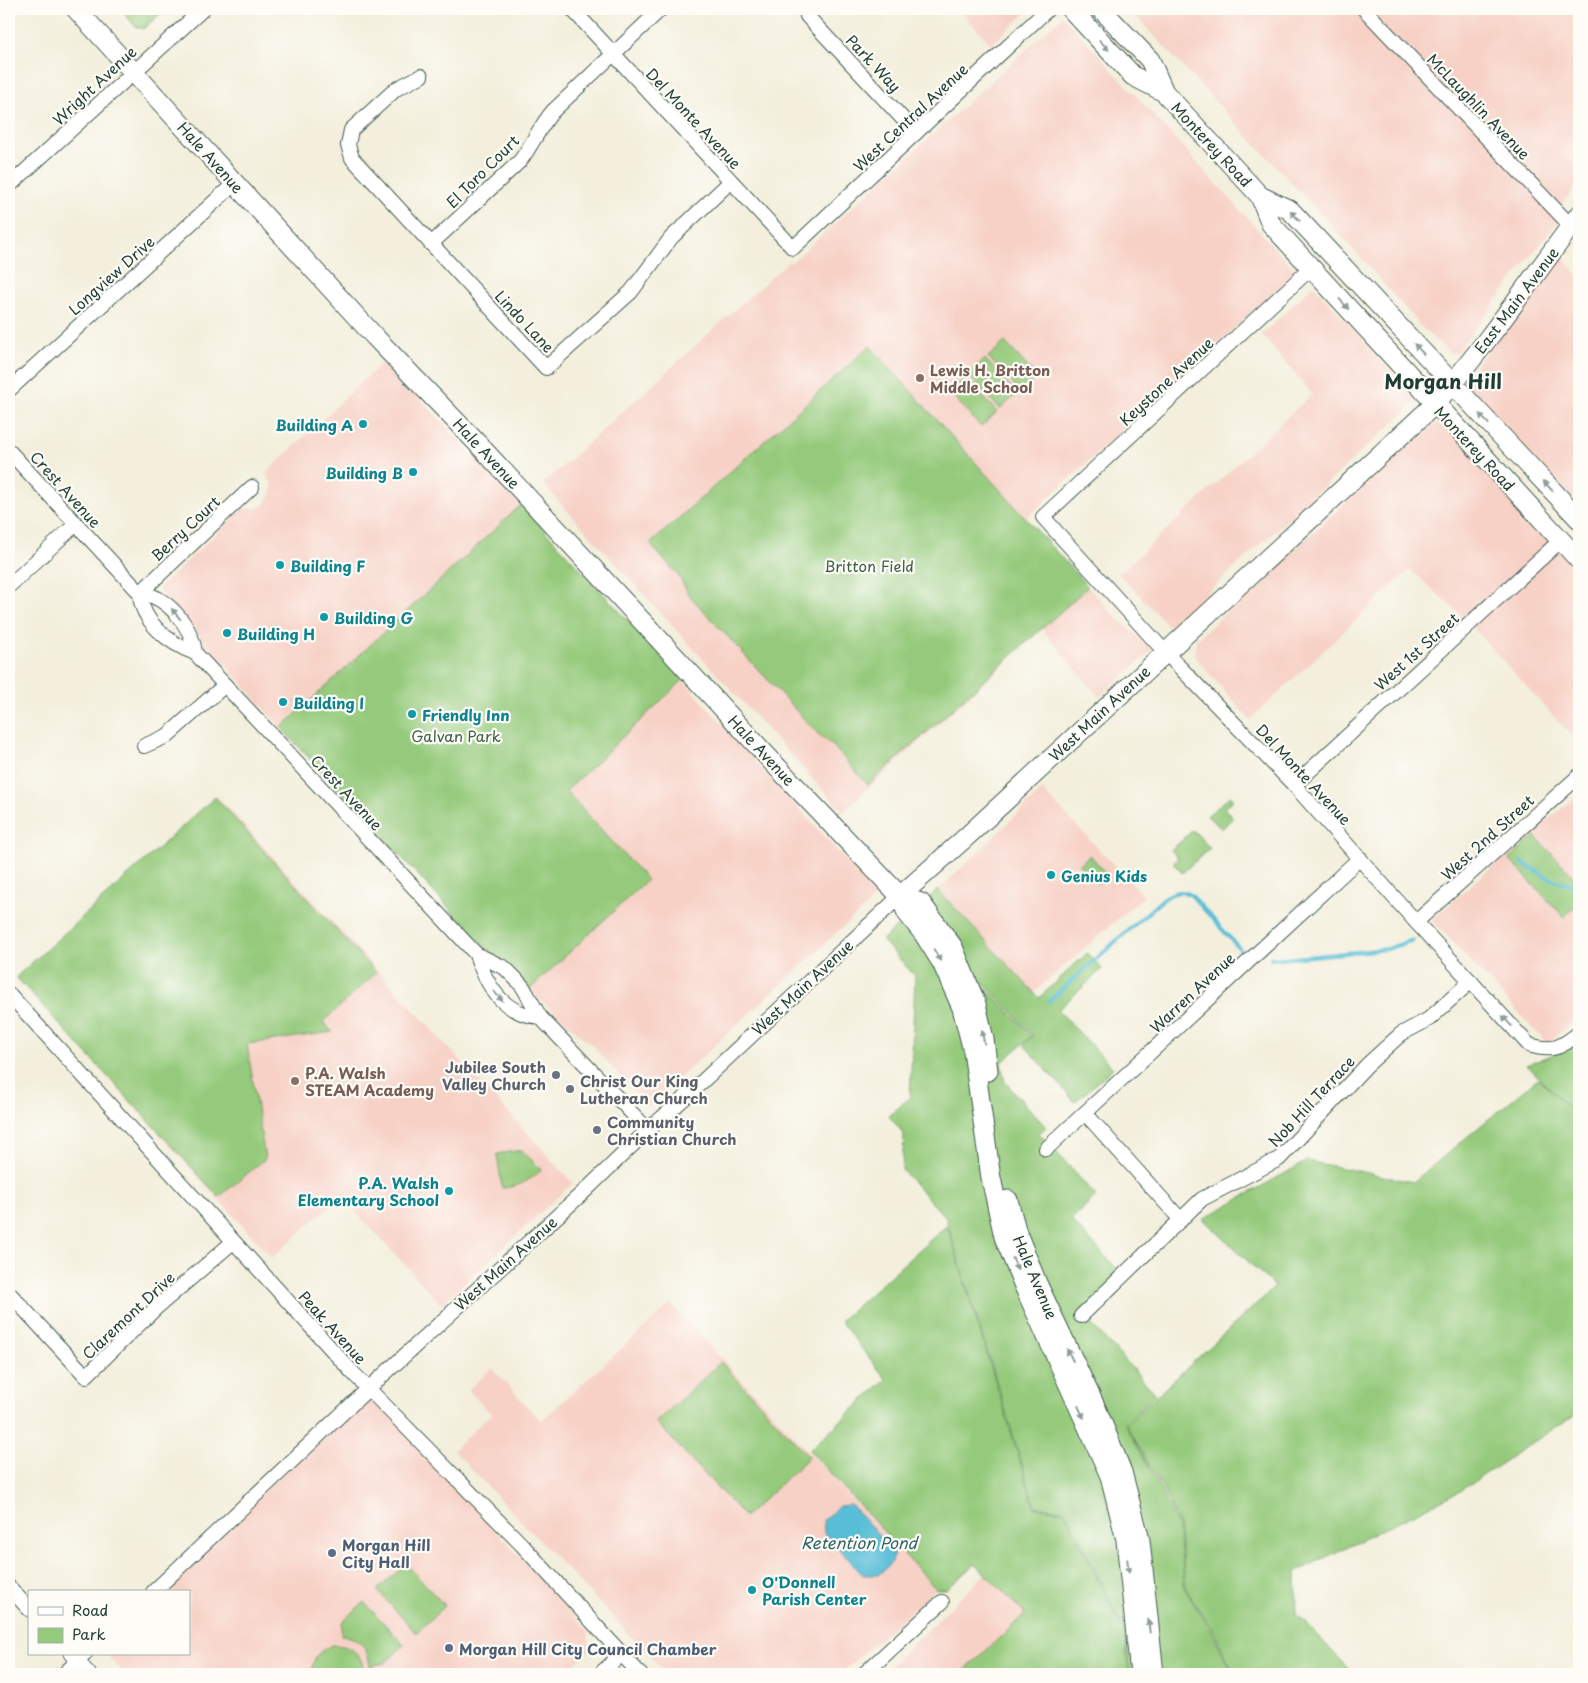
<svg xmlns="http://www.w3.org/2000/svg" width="1588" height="1683" font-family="'Playpen Sans',sans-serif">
  <rect width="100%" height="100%" fill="#fdfcf7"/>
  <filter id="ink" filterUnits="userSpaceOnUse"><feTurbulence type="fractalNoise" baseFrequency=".02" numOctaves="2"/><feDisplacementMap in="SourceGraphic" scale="10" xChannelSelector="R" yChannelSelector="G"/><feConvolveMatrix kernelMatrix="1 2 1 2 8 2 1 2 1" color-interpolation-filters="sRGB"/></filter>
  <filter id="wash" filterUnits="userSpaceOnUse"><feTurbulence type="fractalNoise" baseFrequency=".0096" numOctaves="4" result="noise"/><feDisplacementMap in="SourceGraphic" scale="20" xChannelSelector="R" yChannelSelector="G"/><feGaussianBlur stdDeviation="1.12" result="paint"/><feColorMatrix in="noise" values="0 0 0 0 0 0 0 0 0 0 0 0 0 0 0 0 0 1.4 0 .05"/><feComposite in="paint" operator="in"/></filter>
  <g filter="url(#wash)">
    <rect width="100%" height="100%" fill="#f3efdc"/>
    <g fill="#f7d1c6">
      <polygon points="959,9 1030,9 991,45"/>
      <polygon points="1129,9 1579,9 1579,182 1564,202 1555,225 1456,353 1450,353 1424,330 1355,251"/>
      <polygon points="1063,16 1297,272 1025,519 1111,612 1153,650 1099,697 1042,629 843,812 543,484 789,261 791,263"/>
      <polygon points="1560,253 1579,276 1579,506 1468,392 1467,377"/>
      <polygon points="1313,285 1418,400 1170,627 1119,574 1312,394 1262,335"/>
      <polygon points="384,361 521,505 281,728 158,589 243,508 257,508 266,503 272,492 272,485 266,473"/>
      <polygon points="1446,423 1579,573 1579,744 1462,616 1410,569 1250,720 1195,657 1196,640 1432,424"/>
      <polygon points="683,680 778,786 878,895 648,1107 592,1045 529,990 647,880 566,791"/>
      <polygon points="1042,790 1144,896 1014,1010 919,909"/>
      <polygon points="1579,794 1579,1017 1547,1043 1432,920 1505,855"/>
      <polygon points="217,796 573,1183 441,1304 341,1196 272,1258 18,979"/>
      <polygon points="671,1304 936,1589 840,1674 667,1674 453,1450 491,1414 468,1390 492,1368 541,1421"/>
      <polygon points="374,1398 588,1631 590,1650 564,1674 124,1674 106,1654 189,1654 189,1592 153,1592 362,1399"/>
      <polygon points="985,1574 1025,1614 961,1674 882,1674"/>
    </g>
    <g fill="#95ca7b" stroke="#5a8458">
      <polygon points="120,9 166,9 143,29 136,27"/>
      <polygon points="1005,342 1037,377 1020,392 988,357"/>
      <polygon points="870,346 1088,587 868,785 833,746 818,734 689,595 678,575 650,544"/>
      <polygon points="985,359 1017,394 1000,409 968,375"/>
      <polygon points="965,377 997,412 981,427 949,392"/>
      <polygon points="521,505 683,680 566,791 647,880 529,990 503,963 487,949 281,728"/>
      <polygon points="1230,796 1233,800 1224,808 1233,817 1222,829 1207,816"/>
      <polygon points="215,797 376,973 323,1022 333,1032 247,1044 265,1159 219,1197 16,977"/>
      <polygon points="1193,830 1210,848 1182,873 1173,863 1178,858 1171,850"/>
      <polygon points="1535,836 1575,878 1579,878 1579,903 1564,917 1509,859"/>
      <polygon points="1090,855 1108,875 1098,884 1079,865"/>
      <polygon points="938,890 1039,998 1087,953 1102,969 1058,1010 1113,1068 1075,1102 1024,1045 1033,1035 915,910"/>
      <polygon points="913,912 1032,1036 1001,1063 1005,1082 1046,1127 1039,1133 1096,1196 1071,1220 1123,1275 1082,1314 1156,1394 1125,1423 1164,1495 1178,1526 1185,1589 1211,1630 1233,1674 1130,1674 1125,1630 1065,1511 1035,1506 946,1218 902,1170 904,1134 889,1116 910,1097 915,976 882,940"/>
      <polygon points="1579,1037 1579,1412 1458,1492 1296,1572 1297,1614 1354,1674 1234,1674 1213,1630 1186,1589 1179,1525 1166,1494 1126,1424 1275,1287 1203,1219 1307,1161 1413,1182 1538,1078 1577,1117 1527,1065 1559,1052"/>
      <path d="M522 1150 541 1170C529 1181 519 1187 502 1188L497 1154Z"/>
      <polygon points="947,1225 1034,1507 1064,1512 1124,1631 1129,1674 961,1674 1025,1614 975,1564 947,1589 936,1589 809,1450 886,1379 840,1321"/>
      <polygon points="721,1362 809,1457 745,1517 656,1422"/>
      <polygon points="406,1564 445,1606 416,1633 377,1590"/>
      <path d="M364 1602 404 1645 385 1663 370 1666C367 1647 361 1638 341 1635L342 1622Z"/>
      <path d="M334 1645C351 1645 365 1656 363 1674H312C311 1658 320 1649 334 1645Z"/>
    </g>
    <polygon fill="#59bed7" stroke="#3c7e86" points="851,1505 894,1551 892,1562 878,1575 863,1575 824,1533 823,1520 839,1506"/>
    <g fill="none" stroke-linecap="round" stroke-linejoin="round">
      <g stroke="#59bed7" stroke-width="4">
        <path d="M1521 862C1540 873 1557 886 1579 884"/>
        <polyline points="1271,958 1282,959 1387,949 1413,940"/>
        <path d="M1049 1001 1162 900C1172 893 1179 889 1191 895L1240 949"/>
      </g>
    </g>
  </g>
  <g filter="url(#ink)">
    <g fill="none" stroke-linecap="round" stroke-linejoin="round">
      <g stroke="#3f584d" stroke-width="16">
        <g id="minor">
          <polyline points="572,9 793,248 1048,9"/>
          <polyline points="1364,9 1571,226"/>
          <polyline points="807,16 916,133"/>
          <polyline points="421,76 396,89 351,130 348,145 352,158 546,368 631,292 671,238 731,181"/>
          <polyline points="9,186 203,9"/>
          <path d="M431 244 520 161C532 145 540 126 553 111L661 9"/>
          <path d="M1311 268 1043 517 1165 652 1294 785 1416 922 1529 1045C1552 1052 1561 1048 1579 1033"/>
          <polyline points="9,390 235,183"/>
          <path d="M9 451 140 593C141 622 170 644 195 653L476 954C487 987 503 1014 540 1017"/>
          <polyline points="9,586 76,524"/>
          <polyline points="140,593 252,487"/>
          <path d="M140 593C167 596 192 626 195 653"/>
          <polyline points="144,746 167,736 225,685"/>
          <polyline points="1294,785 1560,541"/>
          <polyline points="1416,922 1579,776"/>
          <polyline points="476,954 505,968 516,979 523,987 540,1017 648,1130"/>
          <polyline points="9,994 353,1373 522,1545 640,1674"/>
          <polyline points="1085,1113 1181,1220"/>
          <polyline points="1046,1149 1360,858"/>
          <polyline points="9,1293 86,1376 156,1308 233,1242"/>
          <polyline points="1081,1316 1202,1199 1279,1159 1367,1065 1401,1034 1429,1019 1471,981"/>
          <polyline points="9,1587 29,1609"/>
          <polyline points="153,1592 368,1389 588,1188 648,1130 688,1095 900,896"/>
          <polyline points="71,1654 89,1674"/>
          <polyline points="64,1674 85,1654"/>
          <polyline points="600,1674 622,1654"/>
          <polyline points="864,1674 942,1602"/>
        </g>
      </g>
      <g stroke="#3f584d" stroke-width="21">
        <g id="major">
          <polyline points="76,9 375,337 479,445 779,769 900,896 907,913 923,933 942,963 962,1008 973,1051 991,1178 1004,1237 1024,1286 1110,1476 1126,1540 1140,1674"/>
          <polyline points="1071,9 1133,76 1164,92"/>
          <polyline points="1101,9 1150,60 1164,92 1260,196 1271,224 1579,560"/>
          <polyline points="1260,196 1290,210 1579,519"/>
          <path d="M900 896 964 839 1435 404C1487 344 1532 278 1579 215"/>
          <polyline points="900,896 921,903 953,947 976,1004 984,1039 988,1071"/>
          <polyline points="1008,1200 1017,1233 1037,1283 1097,1410 1122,1472 1140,1540 1154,1674"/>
        </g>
      </g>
      <use href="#minor" stroke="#fff" stroke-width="14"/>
      <use href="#major" stroke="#fff" stroke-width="19"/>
    </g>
    <defs><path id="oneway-solid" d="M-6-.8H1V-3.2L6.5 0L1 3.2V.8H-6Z" transform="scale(1.25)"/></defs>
    <g fill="#8f9e9a">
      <use href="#oneway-solid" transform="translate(1104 45) rotate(47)"/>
      <use href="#oneway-solid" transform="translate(1295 216) rotate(-134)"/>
      <use href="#oneway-solid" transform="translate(1344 304) rotate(48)"/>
      <use href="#oneway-solid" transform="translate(1419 349) rotate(-133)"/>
      <use href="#oneway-solid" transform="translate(1484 419) rotate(-133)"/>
      <use href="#oneway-solid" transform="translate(1548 486) rotate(-133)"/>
      <use href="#oneway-solid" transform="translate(176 614) rotate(-130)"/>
      <use href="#oneway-solid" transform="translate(937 955) rotate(60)"/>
      <use href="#oneway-solid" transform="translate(498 996) rotate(48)"/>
      <use href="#oneway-solid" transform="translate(1507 1021) rotate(-132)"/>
      <use href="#oneway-solid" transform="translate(983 1037) rotate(-101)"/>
      <use href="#oneway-solid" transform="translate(1015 1264) rotate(68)"/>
      <use href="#oneway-solid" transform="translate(1070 1355) rotate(-116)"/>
      <use href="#oneway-solid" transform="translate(1081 1412) rotate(65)"/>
      <use href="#oneway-solid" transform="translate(1128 1566) rotate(84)"/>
      <use href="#oneway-solid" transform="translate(1149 1626) rotate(-96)"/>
    </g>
  </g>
  <g fill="#8d6e63" stroke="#fdfcf7" stroke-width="2">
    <circle cx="920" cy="378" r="5"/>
    <circle cx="295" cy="1081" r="5"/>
  </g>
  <g fill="#0f9aa8" stroke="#fdfcf7" stroke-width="2">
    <circle cx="363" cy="424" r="5"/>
    <circle cx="413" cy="472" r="5"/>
    <circle cx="280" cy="565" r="5"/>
    <circle cx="324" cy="617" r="5"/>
    <circle cx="227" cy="633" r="5"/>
    <circle cx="283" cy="702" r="5"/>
    <circle cx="412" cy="714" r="5"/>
    <circle cx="1051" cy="875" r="5"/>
    <circle cx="449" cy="1191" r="5"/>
    <circle cx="752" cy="1590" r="5"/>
  </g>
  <g fill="#6b7280" stroke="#fdfcf7" stroke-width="2">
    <circle cx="556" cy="1075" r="5"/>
    <circle cx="570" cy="1089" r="5"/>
    <circle cx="597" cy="1130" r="5"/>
  </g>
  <g fill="#5c6f8a" stroke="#fdfcf7" stroke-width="2">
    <circle cx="332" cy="1553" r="5"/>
    <circle cx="449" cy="1648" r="5"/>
  </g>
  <g text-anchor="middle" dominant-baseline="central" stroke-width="4.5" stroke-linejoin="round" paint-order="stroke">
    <g font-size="15" fill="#1f3d34" stroke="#fdfcf7">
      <text transform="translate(874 63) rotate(47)">Park Way</text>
      <text transform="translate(94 85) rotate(-43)">Wright Avenue</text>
      <text transform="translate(1479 106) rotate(46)">McLaughlin Avenue</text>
      <text transform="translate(910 117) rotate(-43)">West Central Avenue</text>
      <text transform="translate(694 118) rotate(47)">Del Monte Avenue</text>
      <text transform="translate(1212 144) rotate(47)">Monterey Road</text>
      <text transform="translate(211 157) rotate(48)">Hale Avenue</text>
      <text transform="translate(482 171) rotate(-45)">El Toro Court</text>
      <text transform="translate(111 275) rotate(-42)">Longview Drive</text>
      <text transform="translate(1516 300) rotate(-53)">East Main Avenue</text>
      <text transform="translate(525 321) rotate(47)">Lindo Lane</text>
      <text transform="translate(1166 381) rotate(-43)">Keystone Avenue</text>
      <text transform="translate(1475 448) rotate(47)">Monterey Road</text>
      <text transform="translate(487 453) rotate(47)">Hale Avenue</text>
      <text transform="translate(66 489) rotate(48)">Crest Avenue</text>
      <text transform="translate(185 528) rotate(-43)">Berry Court</text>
      <text transform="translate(1416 651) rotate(-42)">West 1st Street</text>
      <text transform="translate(1099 713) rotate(-43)">West Main Avenue</text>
      <text transform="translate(762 750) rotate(47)">Hale Avenue</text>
      <text transform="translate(1304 774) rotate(47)">Del Monte Avenue</text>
      <text transform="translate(347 792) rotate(47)">Crest Avenue</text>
      <text transform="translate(1487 837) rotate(-42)">West 2nd Street</text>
      <text transform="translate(802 987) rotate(-43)">West Main Avenue</text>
      <text transform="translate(1192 992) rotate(-43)">Warren Avenue</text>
      <text transform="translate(1311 1101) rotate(-47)">Nob Hill Terrace</text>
      <text transform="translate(505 1263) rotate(-42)">West Main Avenue</text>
      <text transform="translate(1036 1277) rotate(67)">Hale Avenue</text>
      <text transform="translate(128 1315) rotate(-43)">Claremont Drive</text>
      <text transform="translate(333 1327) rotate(48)">Peak Avenue</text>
    </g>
    <g font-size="15" font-weight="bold" fill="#785e54" stroke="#fdfcf7" text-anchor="start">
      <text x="930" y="369">Lewis H. Britton<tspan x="930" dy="17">Middle School</tspan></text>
      <text x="305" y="1072">P.A. Walsh<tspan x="305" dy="17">STEAM Academy</tspan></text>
    </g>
    <g font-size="15" font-weight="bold" fill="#0d838f" stroke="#fdfcf7" text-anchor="start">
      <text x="353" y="424" text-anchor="end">Building A</text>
      <text x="403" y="472" text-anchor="end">Building B</text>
      <text x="290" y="565">Building F</text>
      <text x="334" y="617">Building G</text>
      <text x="237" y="633">Building H</text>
      <text x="293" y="702">Building I</text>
      <text x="422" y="714">Friendly Inn</text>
      <text x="1061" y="875">Genius Kids</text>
      <text x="439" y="1182" text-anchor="end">P.A. Walsh<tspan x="439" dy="17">Elementary School</tspan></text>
      <text x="762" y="1581">O'Donnell<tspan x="762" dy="17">Parish Center</tspan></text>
    </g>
    <g font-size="15" fill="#3c6046" stroke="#fdfcf7">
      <text x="869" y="565">Britton Field</text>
      <text x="456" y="735">Galvan Park</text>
    </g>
    <g font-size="15" font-weight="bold" fill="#5b616d" stroke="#fdfcf7" text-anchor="start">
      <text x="546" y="1066" text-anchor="end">Jubilee South<tspan x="546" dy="17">Valley Church</tspan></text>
      <text x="580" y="1080">Christ Our King<tspan x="580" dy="17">Lutheran Church</tspan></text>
      <text x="607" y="1121">Community<tspan x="607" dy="17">Christian Church</tspan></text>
    </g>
    <g font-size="15" font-weight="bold" fill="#4e5e75" stroke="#fdfcf7" text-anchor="start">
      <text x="342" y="1544">Morgan Hill<tspan x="342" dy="17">City Hall</tspan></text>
      <text x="459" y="1648">Morgan Hill City Council Chamber</text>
    </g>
    <g font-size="16" font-style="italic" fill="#306465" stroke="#fdfcf7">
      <text x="859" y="1542">Retention Pond</text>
    </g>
    <g font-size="20" font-weight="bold" fill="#1f3d34" stroke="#fdfcf7">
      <text x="1443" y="381">Morgan Hill</text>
    </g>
  </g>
  <rect width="1588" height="1683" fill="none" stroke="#fdfcf7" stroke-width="30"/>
  <rect x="28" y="1590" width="162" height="65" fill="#fdfcf7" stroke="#a4b0a9"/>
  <rect x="38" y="1607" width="25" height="8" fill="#ffffff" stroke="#a4b0a9"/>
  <text x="72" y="1616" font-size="15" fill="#1f3d34">Road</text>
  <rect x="38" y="1628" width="25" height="15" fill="#95ca7b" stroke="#a4b0a9"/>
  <text x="72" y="1640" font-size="15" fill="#1f3d34">Park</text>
</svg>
